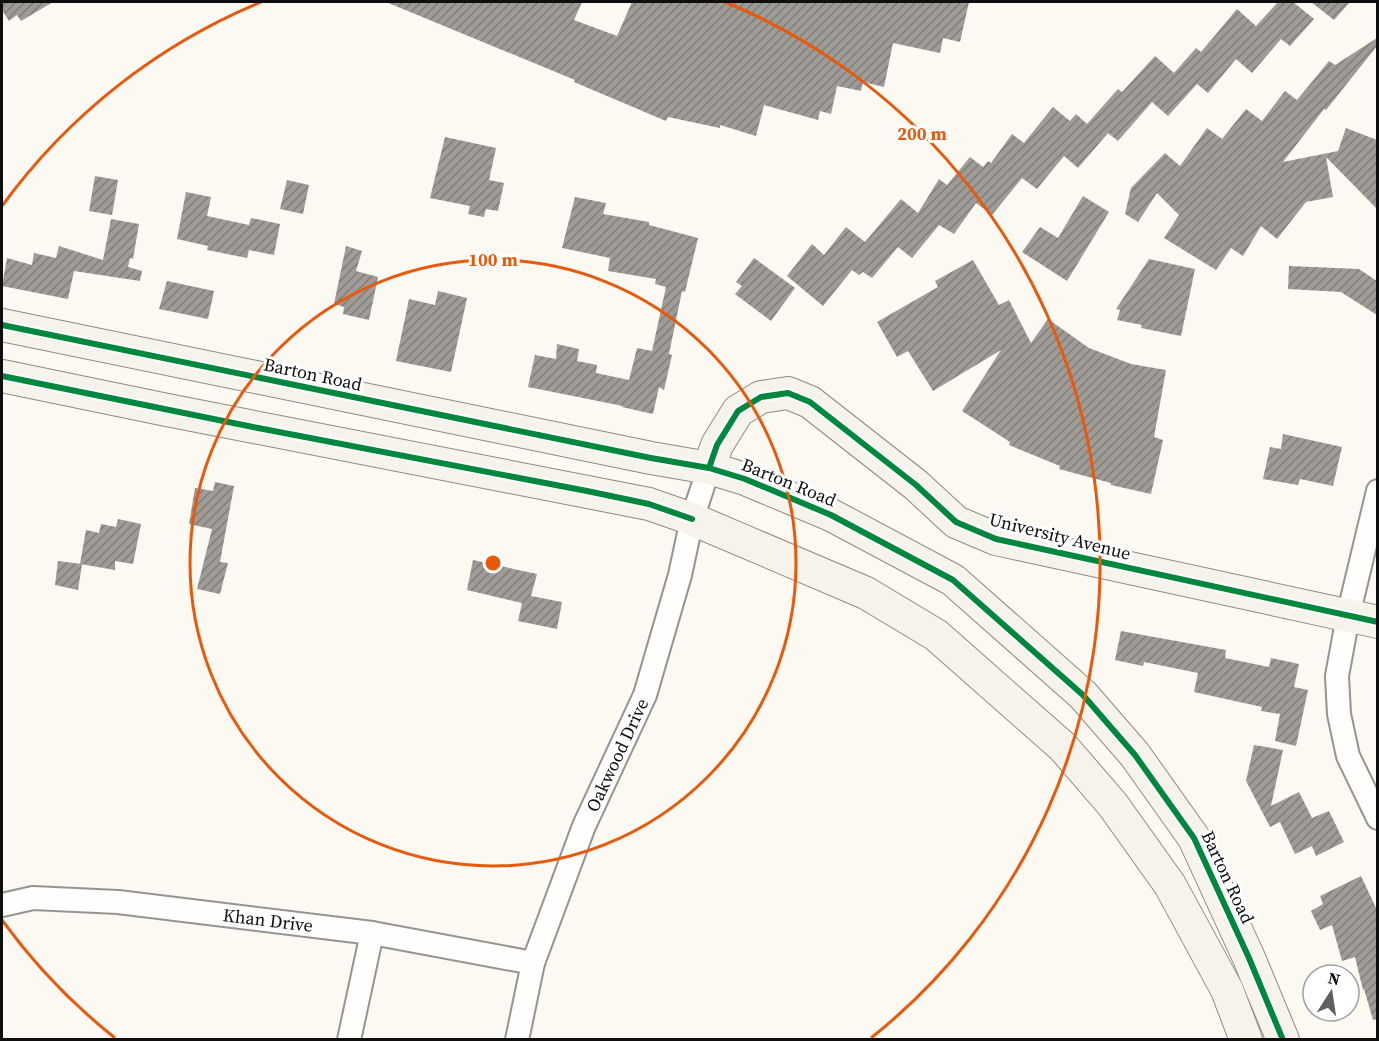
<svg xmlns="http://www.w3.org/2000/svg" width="1379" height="1041" font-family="'Source Serif 4',serif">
  <defs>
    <pattern id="building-hatch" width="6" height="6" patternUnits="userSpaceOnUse" patternTransform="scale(1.5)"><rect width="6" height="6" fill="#9f9c98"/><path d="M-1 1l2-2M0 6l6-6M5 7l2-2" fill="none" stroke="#807e7a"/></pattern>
  </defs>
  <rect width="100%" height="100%" fill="#fcf9f2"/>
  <g fill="url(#building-hatch)">
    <polygon points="2,2 53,2 21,21 17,15 9,21 2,10"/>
    <polygon points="386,2 582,2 574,20 617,36 632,2 969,2 960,42 943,38 940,53 893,43 884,87 863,82 861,91 837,86 831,114 820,111 818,120 764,105 756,136 720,125 720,128 668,117 666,121 574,82 575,80"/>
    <polygon points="1278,2 1293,2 1314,19 1290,46 1281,39 1252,73 1236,59 1208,93 1197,84 1168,116 1152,102 1118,141 1108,133 1078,168 1064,156 1037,189 1022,178 992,215 976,203 954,234 939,225 912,258 898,247 872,278 863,272 859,275 852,270 823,306 787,276 812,244 824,255 846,227 865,242 901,199 918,213 939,179 947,185 970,157 983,167 988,161 991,163 1012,134 1024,143 1053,107 1070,121 1076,114 1087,124 1118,89 1122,92 1155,56 1174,73 1196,48 1201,52 1237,9 1256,26"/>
    <polygon points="1311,2 1350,2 1334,20"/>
    <polygon points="1377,38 1377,46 1326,110 1324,109 1283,162 1338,151 1346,128 1377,140 1377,209 1326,157 1333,197 1306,202 1277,239 1261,226 1243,256 1231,248 1216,270 1164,238 1179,215 1157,193 1138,222 1125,214 1131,188 1165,153 1180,166 1207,128 1222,139 1246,109 1262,121 1285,91 1297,100 1329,61 1335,65"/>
    <polygon points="445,137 496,148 489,180 504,183 498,211 486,209 484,217 468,214 470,206 430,198"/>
    <polygon points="95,176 118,180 112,215 89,211"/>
    <polygon points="287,180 309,185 303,214 280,209"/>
    <polygon points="186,192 211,197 207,216 249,225 251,218 280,224 274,255 249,250 247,258 207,250 208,246 177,239"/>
    <polygon points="1083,196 1109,212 1067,281 1022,252 1040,227 1058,238"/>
    <polygon points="575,197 606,203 603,214 649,222 649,225 698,238 685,292 682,291 669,354 672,355 664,390 659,387 653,414 622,407 623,406 528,387 535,355 556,359 557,344 579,349 577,361 597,365 596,373 629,380 637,348 652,351 666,287 655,284 656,279 608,271 610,258 562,248"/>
    <polygon points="111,219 139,224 133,259 130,258 128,267 142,271 140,281 74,271 68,299 2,286 7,258 32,265 34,253 56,258 59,246 103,260"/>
    <polygon points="346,246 362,251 356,271 378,277 369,320 343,314 344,307 334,304"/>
    <polygon points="754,258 795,288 771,321 735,294 742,286 736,282"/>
    <polygon points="1149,259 1195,269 1181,336 1141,328 1142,325 1117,320 1120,310 1116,309"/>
    <polygon points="973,260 999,305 1009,300 1031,343 1048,319 1089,348 1131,364 1166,370 1154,437 1163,440 1151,494 1111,485 1111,483 1059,469 1060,466 1009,445 1010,442 962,411 1001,350 933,391 908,351 897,357 877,322 938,287 935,281"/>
    <polygon points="1289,266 1359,269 1377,281 1377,315 1341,292 1288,289"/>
    <polygon points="167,281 214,291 208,319 159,309"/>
    <polygon points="438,291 467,298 451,372 396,361 409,299 435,305"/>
    <polygon points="1283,434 1342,447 1333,486 1300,479 1298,485 1263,479 1270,447 1281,449"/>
    <polygon points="215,482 234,486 220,562 228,563 220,594 197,589 212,529 189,524 195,488 213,491"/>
    <polygon points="118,519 141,524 133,564 115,561 115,570 80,564 86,530 99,533 101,524 116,527"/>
    <polygon points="473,560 537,574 531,596 562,602 557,629 518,621 522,603 467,590"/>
    <polygon points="58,561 82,564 78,590 55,585"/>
    <polygon points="1121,631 1226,650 1225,658 1269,667 1271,658 1299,664 1294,687 1308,690 1296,746 1275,741 1280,714 1261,711 1262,707 1194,692 1198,673 1144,662 1143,666 1115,660"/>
    <polygon points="1254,745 1283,750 1271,806 1299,792 1312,818 1329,811 1344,842 1316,856 1312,846 1295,854 1280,822 1270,827 1246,781"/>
    <polygon points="1361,876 1377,910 1377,1019 1373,1020 1364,989 1363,990 1355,957 1342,961 1332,925 1320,930 1311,911 1323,904 1320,896"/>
  </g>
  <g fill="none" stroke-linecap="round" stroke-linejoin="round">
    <g stroke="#959491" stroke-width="26">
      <g id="street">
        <polyline points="1378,491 1348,616 1337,676 1339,714 1348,756 1378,818"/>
        <polyline points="2,905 33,898 118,902 372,933 533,963"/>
        <polyline points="349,1040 372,933"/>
        <polyline points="517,1040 533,963 584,826 645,695 680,575 692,519 709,468"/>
      </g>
    </g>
    <g stroke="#8c8a87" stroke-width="34">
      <g id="secondary">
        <polyline points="2,325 651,458 709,468 745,479 831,515 953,580 1083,695 1135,755 1194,838 1249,958 1283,1040"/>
        <polyline points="2,376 167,410 649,504 692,519 866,593 936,635 1063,747 1113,805 1170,885 1227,990 1246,1040"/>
        <polyline points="709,468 717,445 738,411 761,397 788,393 810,402 916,485 956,522 996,539 1378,622"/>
      </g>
    </g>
    <use href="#street" stroke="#fffefd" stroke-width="22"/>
    <use href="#secondary" stroke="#f5f3ea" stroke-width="32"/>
    <g stroke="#fff" stroke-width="10">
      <g id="cycleway">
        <polyline points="2,325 651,458 709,468 745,479 831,515 953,580 1083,695 1135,755 1194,838 1249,958 1283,1040"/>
        <polyline points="2,376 258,428 587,491 649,504 692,519"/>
        <polyline points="709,468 717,445 738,411 761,397 788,393 810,402 916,485 956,522 996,539 1378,622"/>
      </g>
    </g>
    <use href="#cycleway" stroke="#00873e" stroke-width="6"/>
  </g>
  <g fill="none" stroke="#e8590c" stroke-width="3">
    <circle cx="493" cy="563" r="303"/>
    <path d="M115 1038A607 607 0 0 1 2 920M2 206A607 607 0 0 1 261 2M725 2A607 607 0 0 1 871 1038"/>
  </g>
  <g text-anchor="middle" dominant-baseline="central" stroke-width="6" stroke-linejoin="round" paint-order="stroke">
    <g font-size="18" fill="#0e0e0e" stroke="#fff">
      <text transform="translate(313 374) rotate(12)">Barton Road</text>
      <text transform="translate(789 482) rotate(22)">Barton Road</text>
      <text transform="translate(1060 536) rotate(14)">University Avenue</text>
      <text transform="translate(617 755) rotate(-65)">Oakwood Drive</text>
      <text transform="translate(1228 877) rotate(65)">Barton Road</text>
      <text transform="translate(268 920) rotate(7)">Khan Drive</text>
    </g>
  </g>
  <circle cx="493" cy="563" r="9" fill="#e8590c" stroke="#fff" stroke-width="3"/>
  <g font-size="18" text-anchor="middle" font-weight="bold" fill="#e8590c" stroke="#fff" stroke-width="6" stroke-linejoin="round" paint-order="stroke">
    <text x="922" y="140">200 m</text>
    <text x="493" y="266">100 m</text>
  </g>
  <rect width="1379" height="1041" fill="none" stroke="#0e0e0e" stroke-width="6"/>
  <g transform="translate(1331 993) rotate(12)"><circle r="28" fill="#ffffff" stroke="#9f9f9f" stroke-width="1.5"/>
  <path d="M0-4.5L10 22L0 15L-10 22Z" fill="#61605e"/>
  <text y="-9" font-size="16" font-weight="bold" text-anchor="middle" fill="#0e0e0e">N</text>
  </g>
</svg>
